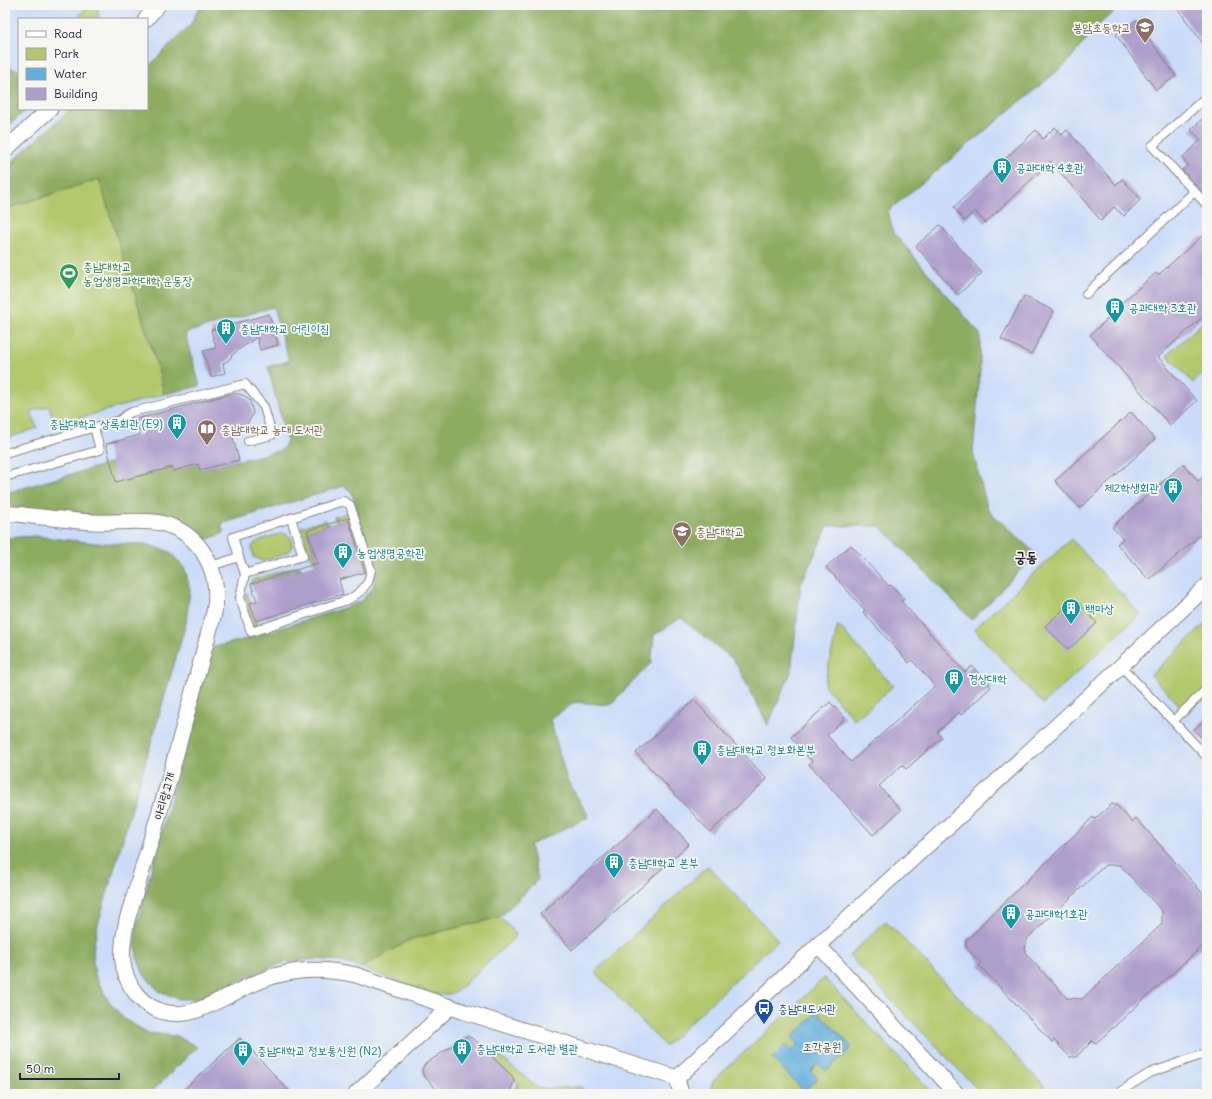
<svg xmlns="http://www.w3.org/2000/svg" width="1212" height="1099" font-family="Delius,'Poor Story',sans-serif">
  <rect width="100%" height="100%" fill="#f6f6f2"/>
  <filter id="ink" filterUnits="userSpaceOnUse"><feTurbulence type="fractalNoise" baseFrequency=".025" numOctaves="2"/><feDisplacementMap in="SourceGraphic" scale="8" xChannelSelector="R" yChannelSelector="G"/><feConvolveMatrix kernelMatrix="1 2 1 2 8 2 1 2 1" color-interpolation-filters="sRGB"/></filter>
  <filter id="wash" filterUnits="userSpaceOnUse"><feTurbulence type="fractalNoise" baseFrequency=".012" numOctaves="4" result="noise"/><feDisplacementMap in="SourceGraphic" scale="16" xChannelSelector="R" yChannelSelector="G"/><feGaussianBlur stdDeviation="0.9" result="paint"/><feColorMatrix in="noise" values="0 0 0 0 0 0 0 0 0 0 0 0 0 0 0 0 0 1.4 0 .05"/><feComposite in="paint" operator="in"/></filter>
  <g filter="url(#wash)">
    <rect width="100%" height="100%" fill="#e8e1c0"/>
    <path fill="#cadcf9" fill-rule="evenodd" d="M5 5H908L1066 64 1098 25 1123 5H1207V1094H150L197 1047 177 1036 148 1033 124 1019 108 1000 95 975 93 962 94 943 99 921 145 544 94 543 35 536 5 538ZM19 19H147V109H19Z"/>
    <g fill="#b2c86c" stroke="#6a7554">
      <polygon points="88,5 97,5 99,19 75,19 80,16"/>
      <polygon points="99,178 159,372 164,394 55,425 49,406 31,411 37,428 5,439 5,209"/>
      <polygon points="1202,323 1207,328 1207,370 1193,383 1167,355"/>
      <polygon points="350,512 368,568 366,571 349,518 336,522 334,517"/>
      <polygon points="326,520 328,524 307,531 317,562 315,563 313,559 310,556 301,527"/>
      <path d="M282 533C287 535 291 536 292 541 295 555 271 558 262 561L254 557C253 554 251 550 252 547 254 540 275 536 282 533Z"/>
      <polygon points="1071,539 1140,614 1043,704 974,629"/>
      <polygon points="298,566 301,568 251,584 253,580"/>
      <polygon points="247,593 258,625 254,627 245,599"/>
      <polygon points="1207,622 1207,694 1187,713 1151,675"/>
      <polygon points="838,625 893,686 855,720 824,685"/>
      <polygon points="708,866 778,940 665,1046 595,972"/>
      <path d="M500 917 516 934 514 938 458 990C450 995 444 995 434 994L361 968 411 939Z"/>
      <polygon points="886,921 1052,1094 982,1094 849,956"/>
      <polygon points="824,978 934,1094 708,1094 713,1081"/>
      <polygon points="499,1056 539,1089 581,1087 588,1094 513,1094 518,1083 494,1059"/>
    </g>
    <g fill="#8dac60" stroke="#58674e">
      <polygon points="201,5 1123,5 1098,25 1066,64 888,211 893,232 980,334 980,370 973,453 988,510 1036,554 972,620 880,526 828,526 801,584 791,672 768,725 734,660 681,618 654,635 651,663 610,705 575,702 550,719 567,780 589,817 530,845 538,880 500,917 411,939 361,968 338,961 314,959 283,963 249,976 200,999 179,999 159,991 144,975 137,957 135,939 137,923 211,648 246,639 350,606 361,601 373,588 376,574 351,491 344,486 221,524 224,533 202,541 188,528 96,516 5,506 5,493 111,463 173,467 174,471 198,464 200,470 282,450 287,442 268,367 289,361 273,307 185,333 200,386 164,394 159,372 99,179 5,209 5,168 71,109 147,109 147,68 190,25"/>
      <polygon points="8,68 19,70 19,109 27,109 5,129 5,69"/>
      <polygon points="35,536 94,543 145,544 170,552 185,569 190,590 186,623 99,921 94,943 93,962 95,975 108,1000 124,1019 148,1033 177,1036 197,1047 150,1094 5,1094 5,538"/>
    </g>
    <polygon fill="#63afdc" stroke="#42688c" points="818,1012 852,1047 826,1071 818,1063 811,1071 818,1078 804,1091 772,1058 785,1045 791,1051 798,1044 792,1037"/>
    <g id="blocks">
      <g fill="#ae9ecc" fill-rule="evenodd">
        <polygon points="1175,5 1207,5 1207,49"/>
        <polygon points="1136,20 1176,76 1156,90 1116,35"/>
        <polygon points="1207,114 1207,196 1182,170 1188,165 1182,158 1201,140 1191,130"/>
        <polygon points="1055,127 1062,135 1067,130 1116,185 1122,179 1141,199 1124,216 1114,207 1101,221 1051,161 985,223 975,211 964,221 954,207 1036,130 1043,139"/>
        <polygon points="940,225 982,273 958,295 916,246"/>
        <polygon points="1202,236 1207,241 1207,313 1158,357 1197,401 1170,425 1090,335 1121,307 1119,305 1156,273 1158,275"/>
        <polygon points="1024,296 1054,311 1031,354 1001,339"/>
        <polygon points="269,314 278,345 260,350 257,337 237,351 231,356 231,358 223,364 225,373 211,377 203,351 216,348 211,330"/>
        <polygon points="230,394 239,394 245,396 250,401 253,413 251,418 247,424 232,434 239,460 200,470 198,464 173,471 173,467 116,482 106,444 140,435 136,419"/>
        <polygon points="1131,412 1155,439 1080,508 1055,481"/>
        <polygon points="1183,464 1198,481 1207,473 1207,529 1149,580 1117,544 1123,539 1112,527"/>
        <polygon points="348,518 365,572 339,580 343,594 256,621 250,603 257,601 251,584 318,563 307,531"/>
        <polygon points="851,545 889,586 891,585 904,599 901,601 965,672 972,666 991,687 961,715 959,712 937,732 942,738 906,769 902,765 879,786 901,810 873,835 809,764 812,761 791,737 830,702 845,718 827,735 851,762 935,686 912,660 909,663 863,612 865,610 826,567"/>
        <polygon points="1075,599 1097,623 1068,650 1045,626"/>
        <polygon points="694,700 767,779 710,832 636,753"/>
        <polygon points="1207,717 1207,743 1194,730"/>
        <path d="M1112 804 1117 806 1132 822 1136 818 1207 898V942L1095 1044 1092 1041 1076 1057H1070L1054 1040 1052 1042 979 965 981 963 966 947V940L982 926 981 925 1093 817 1095 819ZM1105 865H1120L1162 911V924L1082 999 1067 998 1025 953 1026 940Z"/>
        <polygon points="657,809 689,844 572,950 540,914"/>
        <polygon points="467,1036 475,1040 513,1077 514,1083 511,1088 511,1094 441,1094 423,1075 422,1069 425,1064"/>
        <polygon points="240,1038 292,1094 179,1094"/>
      </g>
    </g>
  </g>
  <g filter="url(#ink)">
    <use href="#blocks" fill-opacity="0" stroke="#85827e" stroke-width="1"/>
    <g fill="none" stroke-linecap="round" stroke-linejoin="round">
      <g stroke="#85827e" stroke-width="10">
        <g id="service">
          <polyline points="1207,96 1152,146 1207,205"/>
          <polyline points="1086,294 1194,192"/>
          <polyline points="5,453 120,420 126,415 132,412 245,384 264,407 272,435 248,441"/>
          <polyline points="5,477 100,450 94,427"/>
          <polyline points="211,566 239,557 233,537 291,518 303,556 245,574 239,557"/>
          <polyline points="245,574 240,598 251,632 350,599 361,591 368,582 371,570 350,505 343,501 291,518"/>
          <polyline points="1121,666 1207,757"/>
          <polyline points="1173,721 1207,689"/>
          <polyline points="1118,1094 1129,1086 1150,1073 1207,1053"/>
        </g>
      </g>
      <g stroke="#85827e" stroke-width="17">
        <g id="minor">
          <polyline points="146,19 158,5"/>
          <polyline points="5,150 50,109"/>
          <path d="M5 514C14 513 24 515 32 516 53 518 73 521 93 522 114 523 140 519 161 523 202 533 222 573 214 613L168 784 127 920C121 947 118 972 137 995 153 1014 178 1018 200 1009 208 1006 215 1002 222 999 240 990 258 980 278 975 304 968 330 969 356 975L465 1012 677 1078"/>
          <polyline points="818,945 957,1094"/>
          <polyline points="677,1078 818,945 964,812 1207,586"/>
          <polyline points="677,1078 681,1094"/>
          <polyline points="356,1094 450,1007"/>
        </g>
      </g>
      <use href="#service" stroke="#fff" stroke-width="8"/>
      <use href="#minor" stroke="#fff" stroke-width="15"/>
    </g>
  </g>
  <defs>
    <g id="school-pin" transform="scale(1)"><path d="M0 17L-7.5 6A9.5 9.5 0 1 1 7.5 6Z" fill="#8d6e63" stroke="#f6f6f2"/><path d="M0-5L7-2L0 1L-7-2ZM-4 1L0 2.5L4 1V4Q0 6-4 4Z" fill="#fff"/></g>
    <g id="building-pin" transform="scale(1)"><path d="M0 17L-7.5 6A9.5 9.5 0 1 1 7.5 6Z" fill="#0f9aa8" stroke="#f6f6f2"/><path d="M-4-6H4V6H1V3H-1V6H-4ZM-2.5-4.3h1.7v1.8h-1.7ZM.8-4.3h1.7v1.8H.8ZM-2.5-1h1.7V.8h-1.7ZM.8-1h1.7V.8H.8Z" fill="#fff"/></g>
    <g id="stadium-pin" transform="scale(1)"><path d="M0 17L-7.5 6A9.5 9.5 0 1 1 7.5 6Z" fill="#2e9e5b" stroke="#f6f6f2"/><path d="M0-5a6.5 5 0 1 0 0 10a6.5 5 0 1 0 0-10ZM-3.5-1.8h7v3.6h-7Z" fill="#fff"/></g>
    <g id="library-pin" transform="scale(1)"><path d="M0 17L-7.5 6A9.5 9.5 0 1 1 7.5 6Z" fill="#8d6e63" stroke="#f6f6f2"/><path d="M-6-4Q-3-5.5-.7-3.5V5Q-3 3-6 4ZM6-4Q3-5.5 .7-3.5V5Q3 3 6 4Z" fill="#fff"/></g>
    <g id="university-pin" transform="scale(1)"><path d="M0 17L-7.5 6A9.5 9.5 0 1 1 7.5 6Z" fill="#8d6e63" stroke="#f6f6f2"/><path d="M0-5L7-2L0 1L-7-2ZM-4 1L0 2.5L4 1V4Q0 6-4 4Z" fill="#fff"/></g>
    <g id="bus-pin" transform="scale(1)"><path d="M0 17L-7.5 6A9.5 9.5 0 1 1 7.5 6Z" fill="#1a4fb4" stroke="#f6f6f2"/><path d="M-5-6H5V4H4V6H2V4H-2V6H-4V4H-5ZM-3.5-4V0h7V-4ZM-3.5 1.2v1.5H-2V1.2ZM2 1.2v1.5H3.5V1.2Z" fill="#fff"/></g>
  </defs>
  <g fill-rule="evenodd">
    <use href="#school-pin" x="1145" y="27"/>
    <use href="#building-pin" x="1002" y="167"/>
    <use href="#stadium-pin" x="69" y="273"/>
    <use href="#building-pin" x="1115" y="307"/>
    <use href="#building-pin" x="226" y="328"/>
    <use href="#building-pin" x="177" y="423"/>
    <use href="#library-pin" x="207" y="429"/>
    <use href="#building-pin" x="1173" y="487"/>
    <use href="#university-pin" x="682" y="531"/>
    <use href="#building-pin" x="343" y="552"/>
    <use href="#building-pin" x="1071" y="608"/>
    <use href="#building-pin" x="954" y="678"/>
    <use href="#building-pin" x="702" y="749"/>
    <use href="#building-pin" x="614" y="862"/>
    <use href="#building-pin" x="1011" y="913"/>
    <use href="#bus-pin" x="764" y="1008"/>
    <use href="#building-pin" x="462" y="1048"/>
    <use href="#building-pin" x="243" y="1050"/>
  </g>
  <g text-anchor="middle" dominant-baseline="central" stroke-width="3.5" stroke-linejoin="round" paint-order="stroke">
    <g font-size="12" fill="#785e54" stroke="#f6f6f2" text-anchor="start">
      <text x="1131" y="27" text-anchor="end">봉암초등학교</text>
      <text x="221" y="429">충남대학교 농대 도서관</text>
      <text x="696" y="531">충남대학교</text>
    </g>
    <g font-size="12" fill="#0d838f" stroke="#f6f6f2" text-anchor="start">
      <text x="1016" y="167">공과대학 4호관</text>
      <text x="1129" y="307">공과대학 3호관</text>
      <text x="240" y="328">충남대학교 어린이집</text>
      <text x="163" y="423" text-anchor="end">충남대학교 상록회관 (E9)</text>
      <text x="1159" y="487" text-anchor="end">제2학생회관</text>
      <text x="357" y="552">농업생명공학관</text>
      <text x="1085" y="608">백마상</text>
      <text x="968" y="678">경상대학</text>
      <text x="716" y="749">충남대학교 정보화본부</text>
      <text x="628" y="862">충남대학교 본부</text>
      <text x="1025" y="913">공과대학1호관</text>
      <text x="476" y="1048">충남대학교 도서관 별관</text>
      <text x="257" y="1050">충남대학교 정보통신원 (N2)</text>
    </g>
    <g font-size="12" fill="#27864d" stroke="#f6f6f2" text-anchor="start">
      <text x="83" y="266">충남대학교<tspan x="83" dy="14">농업생명과학대학 운동장</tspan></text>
    </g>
    <g font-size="12" fill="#22223b" stroke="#f6f6f2">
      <text transform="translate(164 796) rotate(-74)">아리랑고개</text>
    </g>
    <g font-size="12" fill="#164399" stroke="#f6f6f2" text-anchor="start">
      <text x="778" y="1008">충남대도서관</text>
    </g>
    <g font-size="12" fill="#4d544a" stroke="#f6f6f2">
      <text x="822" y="1046">조각공원</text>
    </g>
    <g font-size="14" font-weight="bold" fill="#22223b" stroke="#f6f6f2">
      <text x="1026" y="557">궁동</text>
    </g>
  </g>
  <rect width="1212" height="1099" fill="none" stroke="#f6f6f2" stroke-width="20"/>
  <rect x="18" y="18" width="130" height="92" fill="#f6f6f2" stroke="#a1a1a9"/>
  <rect x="26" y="31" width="20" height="6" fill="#ffffff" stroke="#a1a1a9"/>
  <text x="54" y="38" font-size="12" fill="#22223b">Road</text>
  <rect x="26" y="48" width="20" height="12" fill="#b2c86c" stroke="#a1a1a9"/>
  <text x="54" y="58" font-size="12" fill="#22223b">Park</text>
  <rect x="26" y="68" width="20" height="12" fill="#63afdc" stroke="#a1a1a9"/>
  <text x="54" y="78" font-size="12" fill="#22223b">Water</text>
  <rect x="26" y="88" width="20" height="12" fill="#ae9ecc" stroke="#a1a1a9"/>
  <text x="54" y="98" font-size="12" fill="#22223b">Building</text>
  <path d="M20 1073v6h99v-6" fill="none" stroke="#22223b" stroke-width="2"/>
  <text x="26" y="1073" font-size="12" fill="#22223b" stroke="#f6f6f2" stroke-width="3" paint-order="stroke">50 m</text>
</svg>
